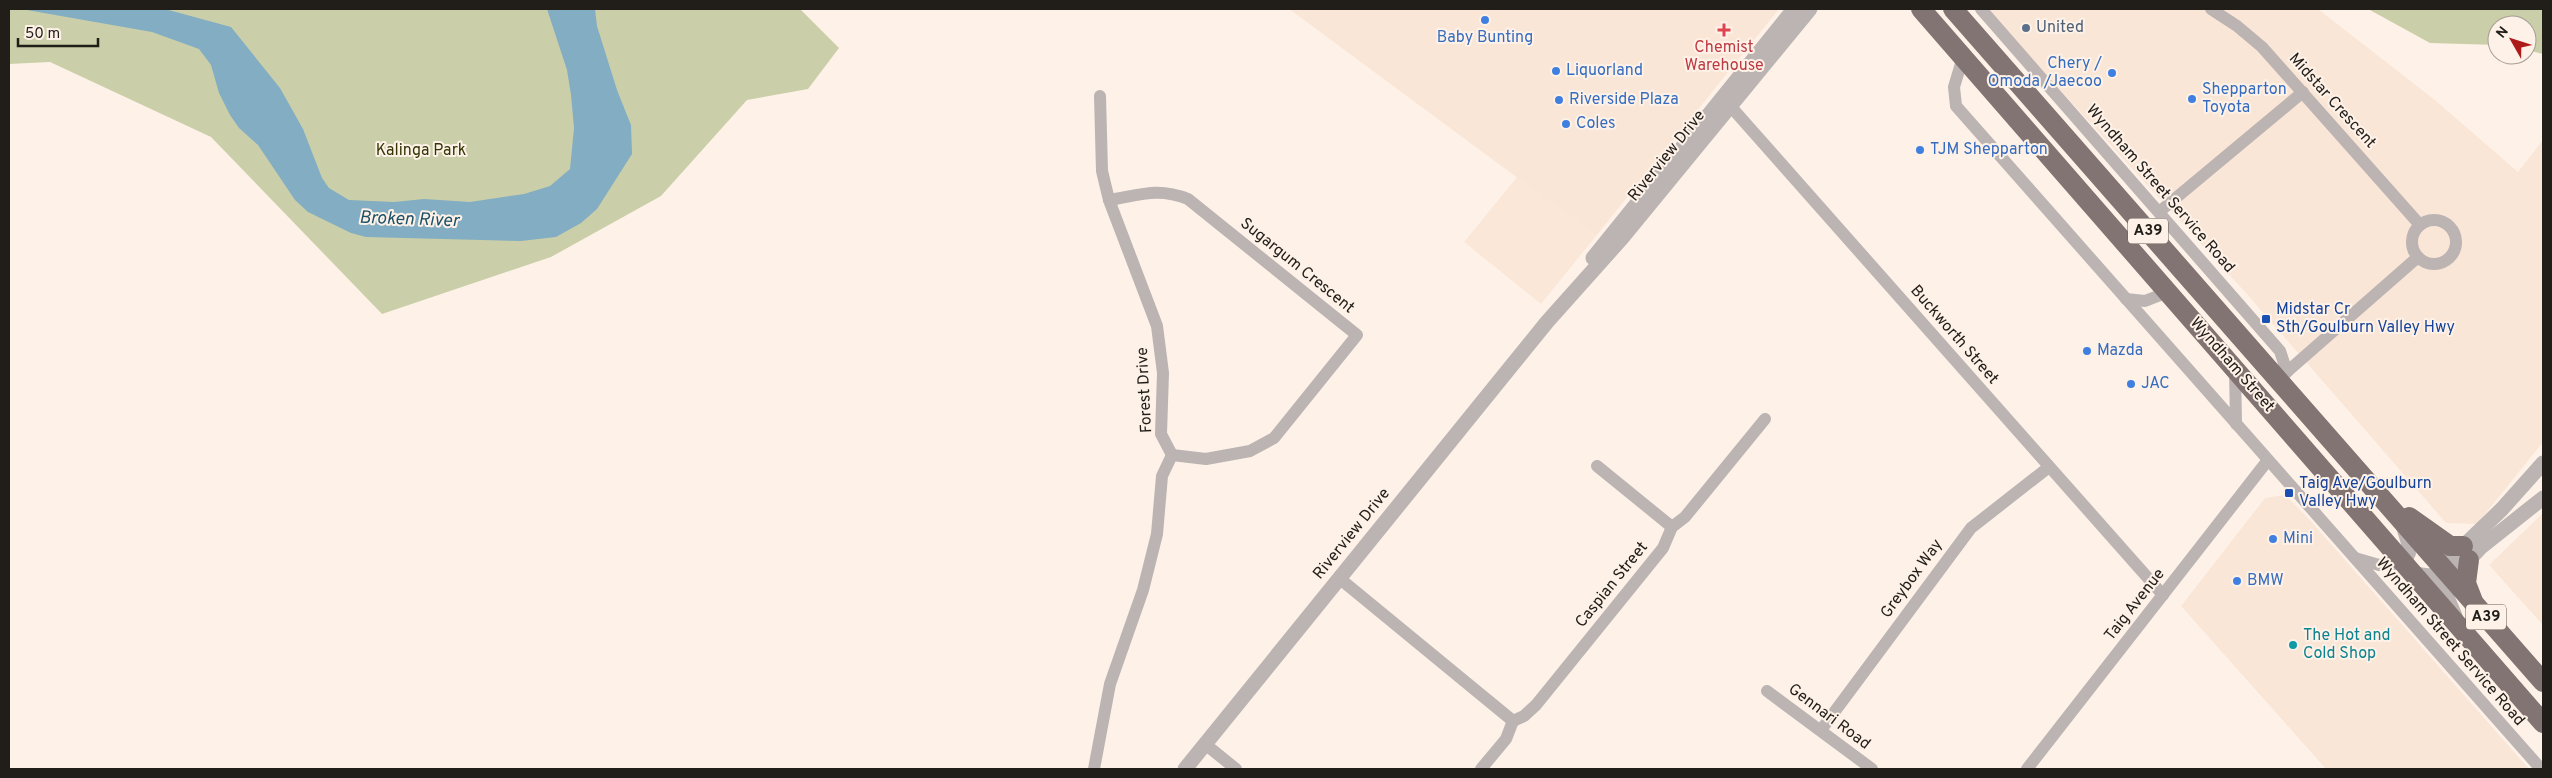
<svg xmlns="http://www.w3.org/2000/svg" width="2552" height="778" font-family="Overpass,sans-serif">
  <rect width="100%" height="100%" fill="#fef2e8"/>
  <g fill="#fae6d7">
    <polygon points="1289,9 1779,9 1596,236"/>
    <polygon points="1986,9 2318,9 2435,100 2518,172 2543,140 2543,442 2477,524 2446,523 2245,292"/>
    <polygon points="2285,495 2309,519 2529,769 2326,769 2181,606 2265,498"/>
    <polygon points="2543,513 2543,625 2489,565"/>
  </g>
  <polygon fill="#fae7d8" points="1517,177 1596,236 1541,304 1464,242"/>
  <g fill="#cbcfa9">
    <polygon points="9,9 800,9 839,48 808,89 747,100 661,196 551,257 382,314 211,137 50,62 9,64"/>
    <polygon points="2368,9 2543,9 2543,54 2527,50 2527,25 2497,25 2497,45 2430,43"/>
  </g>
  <polygon fill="#82adc2" points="21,9 165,9 231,27 280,88 303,129 322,178 329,188 349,200 394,202 424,199 470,202 524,194 550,186 570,169 574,128 571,95 567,70 547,9 595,9 597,26 617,90 631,125 632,154 597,209 581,223 556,237 521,241 366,237 351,233 308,212 295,200 258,145 239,128 230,115 219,93 211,65 199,49 152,32"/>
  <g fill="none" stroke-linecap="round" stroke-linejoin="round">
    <g stroke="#bbb4b2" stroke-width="12">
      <polyline points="1981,9 2280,351 2287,372"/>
      <polyline points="2211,9 2237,26 2262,47 2420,225"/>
      <polyline points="1963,57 1954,87 1956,106 2541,769"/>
      <polyline points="1725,100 2163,595"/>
      <path d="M1109 200C1140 195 1158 187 1188 199L1357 335 1274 438 1250 451 1206 459 1172 455"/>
      <polyline points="2159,212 2303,92"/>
      <circle cx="2434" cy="242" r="22"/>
      <polyline points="2126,299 2145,301 2168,292"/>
      <polyline points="2235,368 2236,424"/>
      <polyline points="2281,377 2418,257"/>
      <polyline points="1597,466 1672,527"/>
      <polyline points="2355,558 2379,565 2405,563 2410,553 2402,527"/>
      <polyline points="1339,578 1513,721"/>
      <polyline points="1767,691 1872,769"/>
      <polyline points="1821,730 1971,528 2049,467"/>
      <polyline points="1205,744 1236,769"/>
      <polyline points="1094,769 1110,684 1143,590 1157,534 1162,476 1172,455 1161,434 1163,373 1157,326 1109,200 1102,171 1100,96"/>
      <polyline points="1481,769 1506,739 1513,721 1524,716 1536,705 1663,548 1672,527 1685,517 1765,419"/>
      <polyline points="2027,769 2268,460"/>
    </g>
    <g stroke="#bbb4b2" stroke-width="15">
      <polyline points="1593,258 1794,9"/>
      <polyline points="2414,574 2429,576 2455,570 2464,565 2480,548 2543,498"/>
      <polyline points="2455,616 2441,583 2450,559 2502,509 2543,463"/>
      <polyline points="1185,769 1547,322 1622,238 1810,9"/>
    </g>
    <g stroke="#827472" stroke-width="20">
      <polyline points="1921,9 2543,723"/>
      <polyline points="1953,9 2543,682"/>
      <polyline points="2409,517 2450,546 2463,546"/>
      <polyline points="2469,560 2466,583 2473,601"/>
    </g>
  </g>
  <g fill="#3f7fe0" stroke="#fef2e8" stroke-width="2">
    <circle cx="1485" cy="20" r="5"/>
    <circle cx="1556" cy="71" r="5"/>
    <circle cx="2112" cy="73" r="5"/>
    <circle cx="2192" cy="99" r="5"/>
    <circle cx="1559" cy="100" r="5"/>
    <circle cx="1566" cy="124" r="5"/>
    <circle cx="1920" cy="150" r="5"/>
    <circle cx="2087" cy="351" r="5"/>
    <circle cx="2131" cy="384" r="5"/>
    <circle cx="2273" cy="539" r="5"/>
    <circle cx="2237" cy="581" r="5"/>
  </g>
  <circle fill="#5c6f8a" stroke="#fef2e8" stroke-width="2" cx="2026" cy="28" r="5"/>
  <path fill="#e0444e" stroke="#fef2e8" stroke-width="2" d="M1721.5 22.5h5v5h5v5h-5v5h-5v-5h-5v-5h5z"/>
  <g fill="#1a4fb4" stroke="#fef2e8" stroke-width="2">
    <rect x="2261" y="314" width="10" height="10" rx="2.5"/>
    <rect x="2284" y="488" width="10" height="10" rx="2.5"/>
  </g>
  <circle fill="#0f9aa8" stroke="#fef2e8" stroke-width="2" cx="2293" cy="645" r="5"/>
  <g text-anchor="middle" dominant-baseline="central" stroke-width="4" stroke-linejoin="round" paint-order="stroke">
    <g fill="#fef2e8" stroke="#635d57" stroke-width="1">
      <rect x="2128" y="218.5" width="40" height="25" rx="4"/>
      <rect x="2466" y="604.5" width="40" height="25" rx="4"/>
    </g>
    <g font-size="15" font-weight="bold" fill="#211d19">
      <text x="2148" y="231">A39</text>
      <text x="2486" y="617">A39</text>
    </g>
    <g font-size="16" fill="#4e5e75" stroke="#fef2e8" text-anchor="start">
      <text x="2036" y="28">United</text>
    </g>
    <g font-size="16" fill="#366cbe" stroke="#fef2e8" text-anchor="start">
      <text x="1485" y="38" text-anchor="middle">Baby Bunting</text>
      <text x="2102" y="64" text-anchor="end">Chery /<tspan x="2102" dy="18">Omoda /Jaecoo</tspan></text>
      <text x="1566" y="71">Liquorland</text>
      <text x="2202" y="90">Shepparton<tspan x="2202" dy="18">Toyota</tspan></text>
      <text x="1569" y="100">Riverside Plaza</text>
      <text x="1576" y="124">Coles</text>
      <text x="1930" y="150">TJM Shepparton</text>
      <text x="2097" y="351">Mazda</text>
      <text x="2141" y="384">JAC</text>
      <text x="2283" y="539">Mini</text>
      <text x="2247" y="581">BMW</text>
    </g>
    <g font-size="16" fill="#be3a42" stroke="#fef2e8">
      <text x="1724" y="48">Chemist<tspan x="1724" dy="18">Warehouse</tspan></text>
    </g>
    <g font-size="16" fill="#211d19" stroke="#fef2e8">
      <text transform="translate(2332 101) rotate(48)">Midstar Crescent</text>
      <text transform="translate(1667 156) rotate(-51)">Riverview Drive</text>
      <text transform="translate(2160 189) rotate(49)">Wyndham Street Service Road</text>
      <text transform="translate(1297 266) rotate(39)">Sugargum Crescent</text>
      <text transform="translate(1954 335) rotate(49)">Buckworth Street</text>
      <text transform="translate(2232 365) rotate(49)">Wyndham Street</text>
      <text transform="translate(1145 390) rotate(-93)">Forest Drive</text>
      <text transform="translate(1352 534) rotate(-51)">Riverview Drive</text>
      <text transform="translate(1912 579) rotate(-54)">Greybox Way</text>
      <text transform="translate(1612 585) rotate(-51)">Caspian Street</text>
      <text transform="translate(2135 605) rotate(-52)">Taig Avenue</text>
      <text transform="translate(2450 642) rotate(49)">Wyndham Street Service Road</text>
      <text transform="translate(1829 717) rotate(37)">Gennari Road</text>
    </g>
    <g font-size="16" fill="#333603" stroke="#fef2e8">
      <text x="421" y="151">Kalinga Park</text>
    </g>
    <g font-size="16" fill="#164399" stroke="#fef2e8" text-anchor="start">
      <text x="2276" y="310">Midstar Cr<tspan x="2276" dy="18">Sth/Goulburn Valley Hwy</tspan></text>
      <text x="2299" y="484">Taig Ave/Goulburn<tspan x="2299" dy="18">Valley Hwy</tspan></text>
    </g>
    <g font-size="16" fill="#0d838f" stroke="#fef2e8" text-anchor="start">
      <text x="2303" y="636">The Hot and<tspan x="2303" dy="18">Cold Shop</tspan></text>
    </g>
    <g font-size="18" font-style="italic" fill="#1c526a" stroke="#fef2e8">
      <text transform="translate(409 220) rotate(2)">Broken River</text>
    </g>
  </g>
  <rect width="2552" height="778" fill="none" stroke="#211d19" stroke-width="20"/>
  <g transform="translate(2512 40) rotate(309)"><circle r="24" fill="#fef2e8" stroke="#a69d95"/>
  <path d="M0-4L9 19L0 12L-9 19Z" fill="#ad1c18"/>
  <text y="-8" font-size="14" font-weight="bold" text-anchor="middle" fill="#211d19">N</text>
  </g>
  <path d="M18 38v8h80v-8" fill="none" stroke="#211d19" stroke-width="2.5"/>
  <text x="25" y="38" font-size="15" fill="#211d19" stroke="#fef2e8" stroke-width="4" paint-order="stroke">50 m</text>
</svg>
